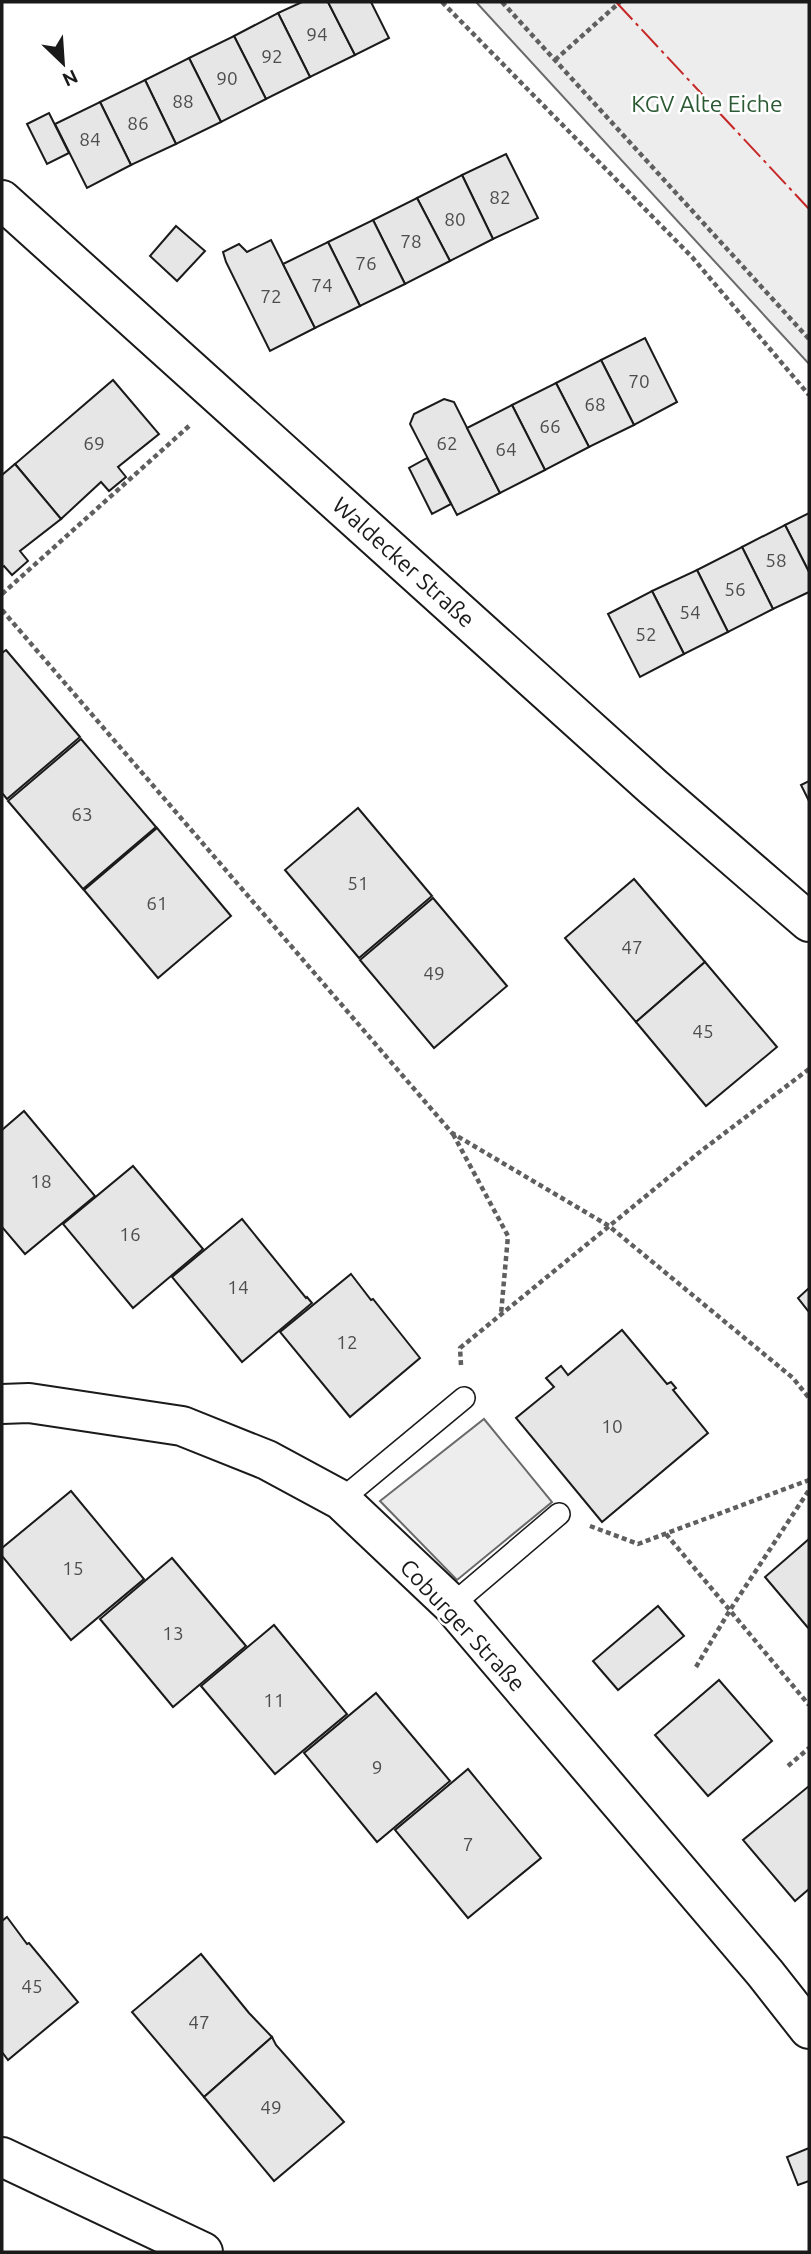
<svg xmlns="http://www.w3.org/2000/svg" width="811" height="2254" font-family="Ubuntu,sans-serif">
  <rect width="100%" height="100%" fill="#fff"/>
  <g fill="#ededed" stroke="#6a6a6a" stroke-width="2">
    <polygon points="476,2 809,2 809,364"/>
    <polygon points="484,1419 552,1502 457,1580 380,1501"/>
  </g>
  <g fill="#e6e6e6" stroke="#1a1a1a" stroke-width="2">
    <polygon points="302,2 328,2 355,55 310,77 278,13"/>
    <polygon points="328,2 371,2 389,38 355,55"/>
    <polygon points="278,13 310,77 266,99 234,36"/>
    <polygon points="234,36 266,99 221,122 189,58"/>
    <polygon points="189,58 221,122 176,144 145,80"/>
    <polygon points="145,80 176,144 131,165 100,102"/>
    <polygon points="100,102 131,165 87,188 55,124"/>
    <polygon points="49,113 69,153 47,164 27,124"/>
    <polygon points="506,154 538,218 493,239 462,175"/>
    <polygon points="462,175 493,239 450,261 417,198"/>
    <polygon points="417,198 450,261 405,284 373,220"/>
    <polygon points="373,220 405,284 360,306 328,242"/>
    <polygon points="176,226 205,251 177,281 150,256"/>
    <polygon points="271,240 315,328 270,351 226,262 223,252 239,244 247,252"/>
    <polygon points="328,242 360,306 315,328 283,264"/>
    <polygon points="645,338 677,402 634,425 601,360"/>
    <polygon points="601,360 634,425 589,447 556,383"/>
    <polygon points="113,380 159,434 118,467 126,477 109,491 101,482 61,519 15,464"/>
    <polygon points="556,383 589,447 545,470 512,405"/>
    <polygon points="444,399 454,402 500,493 457,515 410,424 414,414"/>
    <polygon points="512,405 545,470 500,493 467,428"/>
    <polygon points="427,458 451,504 432,514 409,468"/>
    <polygon points="15,464 61,519 20,551 28,561 12,575 4,566 2,567 2,475"/>
    <polygon points="809,513 809,572 785,525"/>
    <polygon points="785,525 809,572 809,592 773,609 742,547"/>
    <polygon points="742,547 773,609 728,632 697,570"/>
    <polygon points="697,570 728,632 684,654 652,591"/>
    <polygon points="652,591 684,654 640,677 608,614"/>
    <polygon points="6,650 80,737 7,799 2,793 2,653"/>
    <polygon points="81,739 156,827 83,889 8,801"/>
    <polygon points="809,781 809,801 801,785"/>
    <polygon points="358,808 432,896 359,958 285,870"/>
    <polygon points="157,828 231,916 158,978 84,890"/>
    <polygon points="634,879 705,962 636,1022 565,938"/>
    <polygon points="433,898 507,986 434,1048 360,960"/>
    <polygon points="705,962 777,1047 706,1106 636,1022"/>
    <polygon points="24,1111 95,1196 25,1254 2,1227 2,1130"/>
    <polygon points="133,1166 203,1249 133,1308 63,1224"/>
    <polygon points="242,1219 306,1298 307,1297 312,1303 242,1362 172,1277"/>
    <polygon points="351,1274 371,1300 373,1299 420,1358 350,1417 280,1332"/>
    <polygon points="809,1288 809,1312 798,1298"/>
    <polygon points="622,1330 667,1384 671,1382 676,1388 673,1390 708,1433 602,1522 516,1418 554,1387 546,1378 561,1366 568,1375"/>
    <polygon points="71,1491 144,1579 71,1640 2,1556 2,1548"/>
    <polygon points="809,1539 809,1629 765,1577"/>
    <polygon points="172,1558 246,1646 173,1707 100,1619"/>
    <polygon points="658,1606 684,1636 618,1690 593,1661"/>
    <polygon points="274,1625 347,1714 275,1774 201,1686"/>
    <polygon points="719,1680 772,1741 708,1796 655,1735"/>
    <polygon points="376,1693 450,1781 377,1842 304,1753"/>
    <polygon points="468,1769 541,1858 468,1918 395,1830"/>
    <polygon points="809,1786 809,1889 795,1901 743,1840"/>
    <polygon points="7,1917 27,1944 29,1943 78,2002 8,2060 2,2052 2,1921"/>
    <polygon points="201,1954 249,2013 272,2037 204,2097 132,2012"/>
    <polygon points="272,2037 276,2045 344,2122 274,2181 204,2097"/>
    <polygon points="809,2148 809,2181 798,2185 787,2157"/>
  </g>
  <g fill="none" stroke-linecap="round" stroke-linejoin="round">
    <g stroke="#1a1a1a" stroke-width="24">
      <g id="lane">
        <polyline points="341,1500 464,1398"/>
        <polyline points="452,1605 559,1514"/>
      </g>
    </g>
    <g stroke="#1a1a1a" stroke-width="42">
      <g id="street">
        <polyline points="2,200 652,786 809,922"/>
        <polyline points="2,1404 29,1403 182,1426 267,1460 341,1500 452,1605 765,1973 809,2029"/>
      </g>
    </g>
    <g stroke="#1a1a1a" stroke-width="42">
      <polyline id="secondary" points="2,2157 203,2252"/>
    </g>
    <g stroke="#5f5f5f" stroke-width="4.5" stroke-dasharray="5 3.5" stroke-linecap="butt">
      <polyline points="442,2 692,257 809,395"/>
      <polyline points="502,2 809,339"/>
      <polyline points="555,60 620,2"/>
      <polyline points="2,594 189,426"/>
      <polyline points="2,610 452,1133 609,1226 793,1378 809,1398"/>
      <polyline points="453,1134 508,1236 501,1314"/>
      <polyline points="461,1365 460,1348 701,1151 809,1069"/>
      <polyline points="590,1526 638,1544 809,1480"/>
      <polyline points="666,1534 809,1705"/>
      <polyline points="696,1667 730,1610 809,1490"/>
      <polyline points="788,1766 809,1748"/>
    </g>
    <use href="#lane" stroke="#fff" stroke-width="21"/>
    <use href="#street" stroke="#fff" stroke-width="38"/>
    <use href="#secondary" stroke="#fff" stroke-width="38"/>
    <polyline stroke="#c62828" stroke-width="2" stroke-dasharray="24 5 3.5 5" stroke-linecap="butt" points="616,2 809,209"/>
  </g>
  <g text-anchor="middle" dominant-baseline="central" stroke-width="5" stroke-linejoin="round" paint-order="stroke">
    <g font-size="19" fill="#4d4d4d">
      <text x="317" y="34">94</text>
      <text x="272" y="56">92</text>
      <text x="227" y="78">90</text>
      <text x="183" y="101">88</text>
      <text x="138" y="123">86</text>
      <text x="90" y="139">84</text>
      <text x="500" y="197">82</text>
      <text x="455" y="219">80</text>
      <text x="411" y="241">78</text>
      <text x="366" y="263">76</text>
      <text x="322" y="285">74</text>
      <text x="271" y="296">72</text>
      <text x="639" y="381">70</text>
      <text x="595" y="404">68</text>
      <text x="550" y="426">66</text>
      <text x="94" y="443">69</text>
      <text x="447" y="443">62</text>
      <text x="506" y="449">64</text>
      <text x="776" y="560">58</text>
      <text x="735" y="589">56</text>
      <text x="690" y="612">54</text>
      <text x="646" y="634">52</text>
      <text x="82" y="814">63</text>
      <text x="358" y="883">51</text>
      <text x="157" y="903">61</text>
      <text x="632" y="947">47</text>
      <text x="434" y="973">49</text>
      <text x="703" y="1031">45</text>
      <text x="41" y="1181">18</text>
      <text x="130" y="1234">16</text>
      <text x="238" y="1287">14</text>
      <text x="347" y="1342">12</text>
      <text x="612" y="1426">10</text>
      <text x="73" y="1568">15</text>
      <text x="173" y="1633">13</text>
      <text x="274" y="1700">11</text>
      <text x="377" y="1767">9</text>
      <text x="468" y="1844">7</text>
      <text x="32" y="1986">45</text>
      <text x="199" y="2022">47</text>
      <text x="271" y="2107">49</text>
    </g>
    <g font-size="23" fill="#2b5a34" stroke="#fff">
      <text x="707" y="103">KGV Alte Eiche</text>
    </g>
    <g font-size="23" fill="#1a1a1a" stroke="#fff">
      <text transform="translate(404 562) rotate(42)">Waldecker Straße</text>
      <text transform="translate(463 1625) rotate(47)">Coburger Straße</text>
    </g>
  </g>
  <rect width="811" height="2254" fill="none" stroke="#1a1a1a" stroke-width="7"/>
  <g transform="translate(63 63) rotate(155)" stroke="#ffffff" stroke-width="5" paint-order="stroke">
  <path d="M0-5L12 26L0 18L-12 26Z" fill="#1a1a1a"/>
  <text y="-10" font-size="19" font-weight="bold" text-anchor="middle" fill="#1a1a1a">N</text>
  </g>
</svg>
